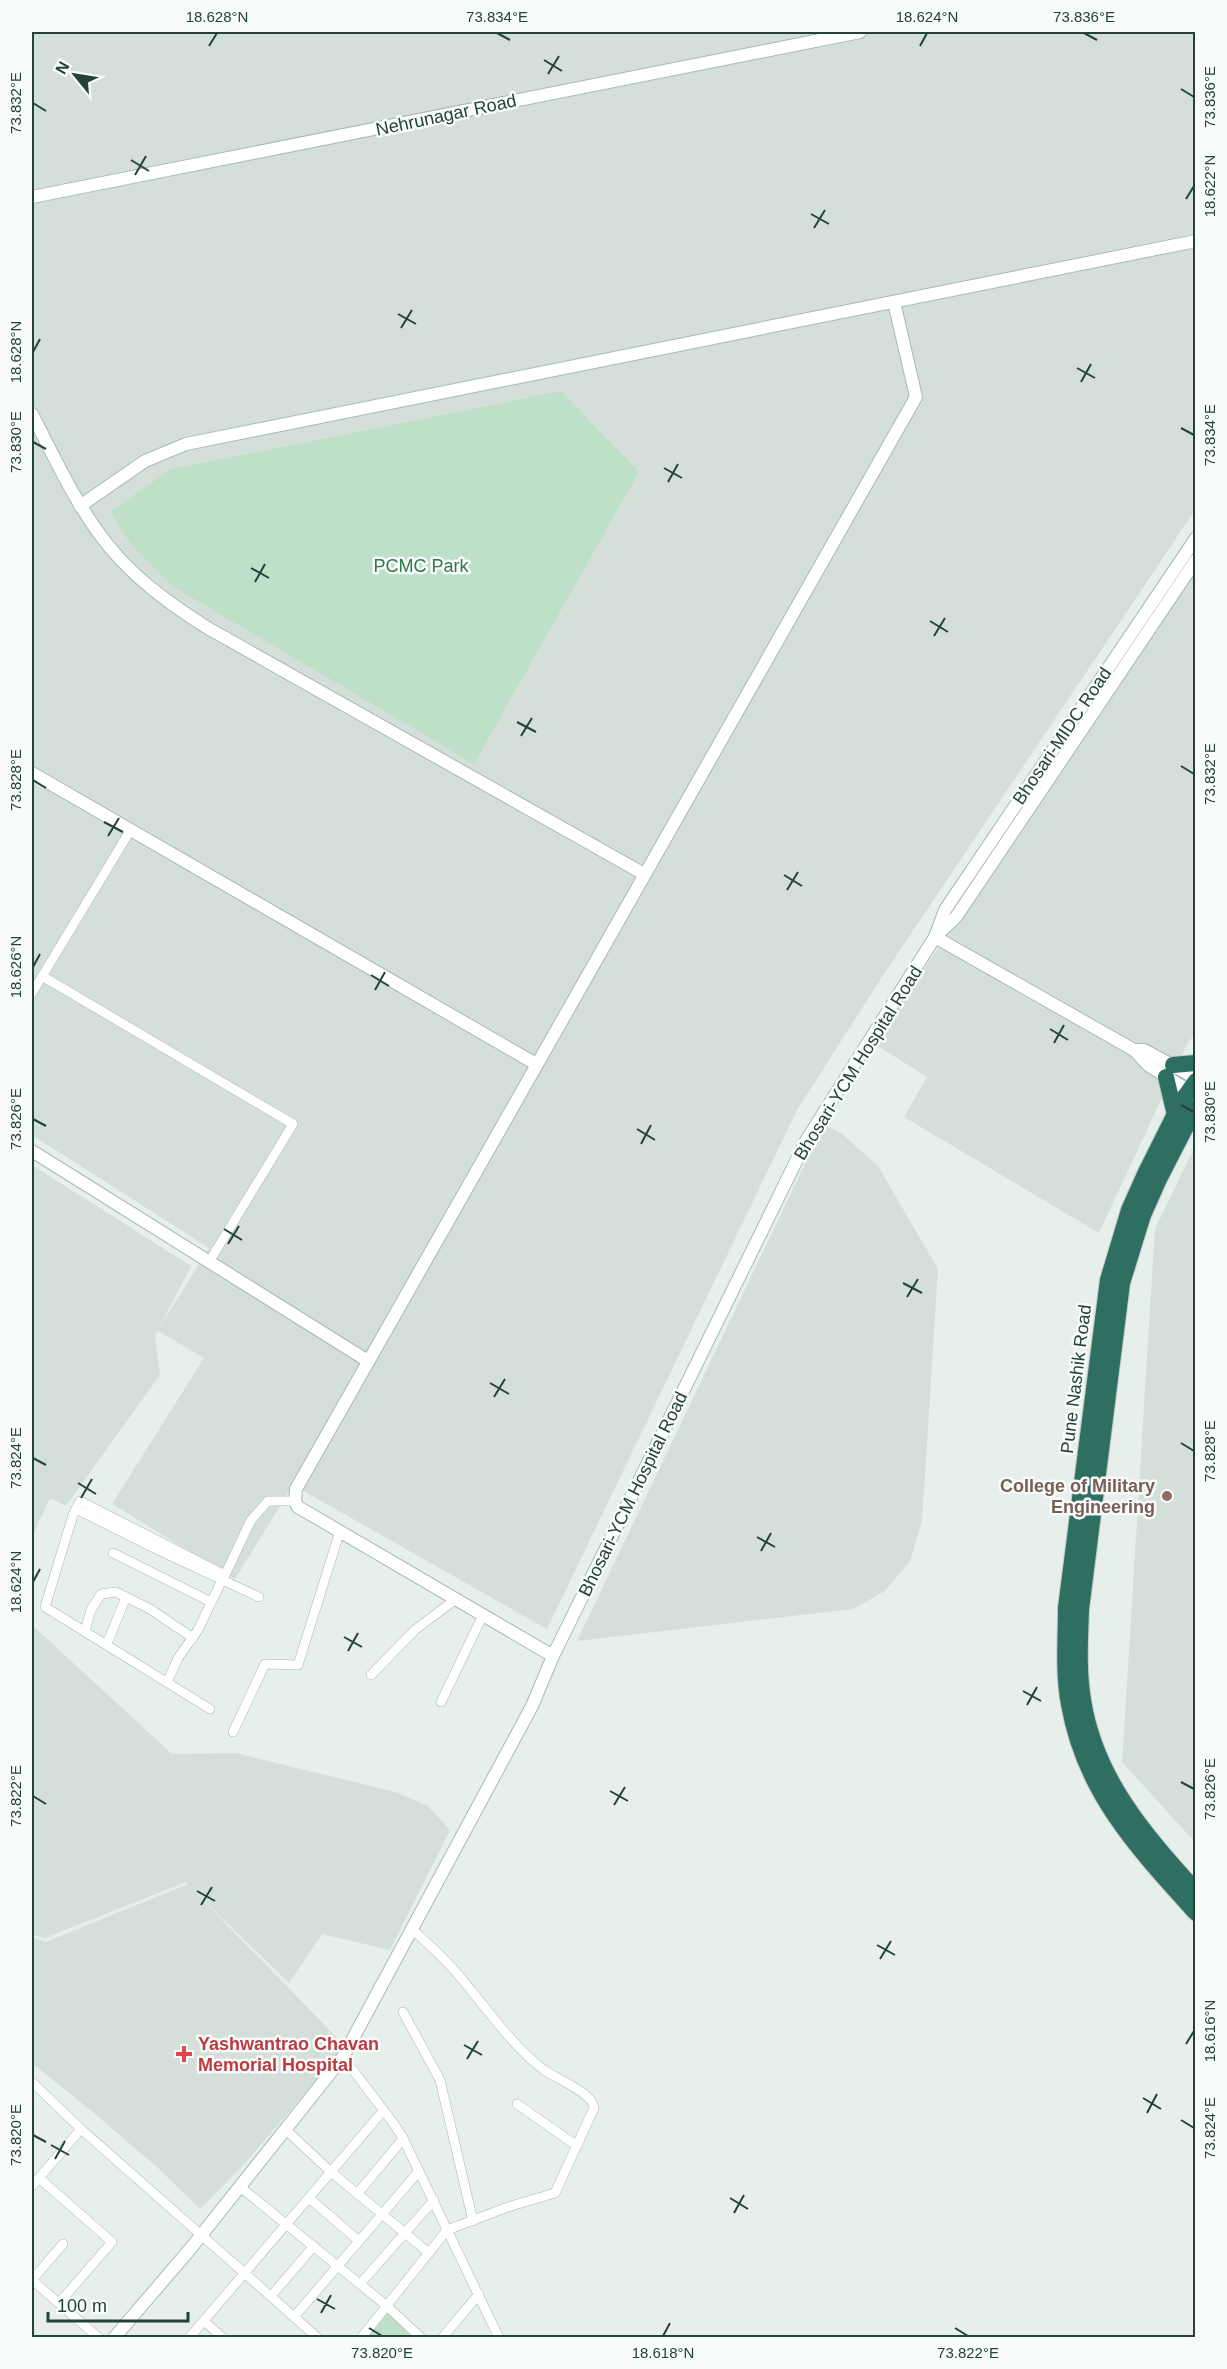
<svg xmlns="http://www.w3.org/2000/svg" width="1227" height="2369" font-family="Arial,sans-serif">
  <rect width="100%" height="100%" fill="#e6efeb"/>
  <g fill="#d4dfda">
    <polygon points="32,32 1195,32 1195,510 882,977 797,1110 547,1629 293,1485 235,1579 112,1504 204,1358 158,1331 155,1336 160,1375 66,1506 50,1498 32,1537 32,1165 191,1266 159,1328 209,1248 32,1135"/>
    <polygon points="1195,567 1195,1034 1187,1044 1099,1233 904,1117 927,1077 873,1043 1097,716"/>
    <polygon points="824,1124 842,1134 878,1166 938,1269 922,1521 910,1561 885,1591 853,1609 577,1641"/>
    <polygon points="1195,1146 1195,1842 1122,1762 1155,1229"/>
    <polygon points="32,1625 172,1754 236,1753 398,1793 428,1806 450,1830 390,1950 322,1934 289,1983 194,1891 345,2046 247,2161 200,2209 158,2168 95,2114 32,2063 32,1937 46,1942 188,1884 186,1882 45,1938 32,1935"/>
  </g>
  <g fill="#bfe0c8">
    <polygon points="561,391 639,472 474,764 172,586 132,546 110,512 171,469"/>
    <polygon points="388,2313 417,2337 367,2338"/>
  </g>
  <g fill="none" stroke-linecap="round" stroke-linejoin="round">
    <g stroke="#a8b8b2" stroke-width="10">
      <g id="street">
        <polyline points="42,976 293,1124 209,1262"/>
        <polyline points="32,993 130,831"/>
        <polyline points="76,1509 154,1548 259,1597"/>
        <polyline points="113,1553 211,1602"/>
        <polyline points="85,1631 91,1610 101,1594 116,1592 150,1609 193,1638"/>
        <polyline points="107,1644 126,1597"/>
        <polyline points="371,1675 415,1630 456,1599"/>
        <polyline points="167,1682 178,1658 198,1630 222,1580"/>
        <polyline points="441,1702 483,1615"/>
        <polyline points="210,1709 45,1607 73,1515 80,1501 225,1575 251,1520 268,1501 295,1501"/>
        <polyline points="233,1732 265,1664 298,1665 340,1531"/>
        <polyline points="403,2012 440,2080 473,2221"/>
        <polyline points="343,2057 394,2124 403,2138 499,2338"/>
        <polyline points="32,2082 81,2129 318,2338"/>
        <polyline points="517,2104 577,2146"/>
        <polyline points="285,2129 330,2171 429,2253"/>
        <polyline points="39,2178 112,2242 59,2303"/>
        <polyline points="32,2186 81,2129"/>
        <polyline points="239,2186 387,2306 421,2338"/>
        <polyline points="357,2194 403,2139"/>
        <polyline points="309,2198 359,2241"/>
        <polyline points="63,2244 32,2280 99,2338"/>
        <polyline points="360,2284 434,2200"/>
        <polyline points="271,2296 314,2246"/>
        <polyline points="294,2317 419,2171"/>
        <polyline points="204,2321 223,2338"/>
        <polyline points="32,2337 32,2338"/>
        <polyline points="189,2338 383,2111"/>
        <path d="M361 2338 447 2230 508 2207 555 2193 594 2108C593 2093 557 2079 544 2070 509 2043 484 2004 455 1971 442 1956 427 1943 412 1929"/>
        <polyline points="442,2338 479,2294"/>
      </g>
    </g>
    <g stroke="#a4bbb3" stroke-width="14">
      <g id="secondary">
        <polyline points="32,197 860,32"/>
        <path d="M32 414C58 464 81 517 120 559 145 586 175 607 206 627L644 874"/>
        <polyline points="80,506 145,461 186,444 1196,241"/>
        <polyline points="32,773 536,1064"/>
        <polyline points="938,934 956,917 1196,560"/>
        <polyline points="935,937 1134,1050 1148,1065 1195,1095"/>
        <polyline points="1134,1050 1144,1050 1196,1078"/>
        <polyline points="32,1151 368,1361"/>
        <polyline points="553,1656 298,1507 295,1501 296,1489 916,397 894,302"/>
        <polyline points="114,2338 191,2248 343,2057 532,1706 553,1656 806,1141 935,937 945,910 1196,538"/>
      </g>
    </g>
    <g stroke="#c2cac8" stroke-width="18">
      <g id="highway">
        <polyline points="1173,1065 1196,1063"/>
        <polyline points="1166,1077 1175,1115"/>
        <path d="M1196 1081 1181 1102 1146 1172 1129 1210 1108 1280 1066 1608C1066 1639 1063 1673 1069 1704 1084 1792 1138 1849 1196 1913"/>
        <path d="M1196 1107 1159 1179 1143 1215 1122 1283 1081 1609C1080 1639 1078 1670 1083 1700 1095 1778 1145 1835 1196 1891"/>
      </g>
    </g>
    <use href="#street" stroke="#fff" stroke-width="9"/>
    <use href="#secondary" stroke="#fff" stroke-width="12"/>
    <use href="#highway" stroke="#2f6f62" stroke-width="16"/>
  </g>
  <path fill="none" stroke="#24423a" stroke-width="2" d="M497 33 510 40M1084 33 1097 40M209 46 217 33M920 46 927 33M544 60 562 71M548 74 559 56M1181 89 1194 97M33 103 46 111M131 160 149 171M135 175 146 156M1186 199 1194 186M811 214 829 224M814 228 825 210M398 314 416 324M401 328 412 310M33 352 40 339M1077 368 1095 378M1081 382 1091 364M1181 428 1194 435M33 442 46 449M664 468 682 478M668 482 678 464M251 568 269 578M255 582 265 564M930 621 948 632M934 636 945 618M517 722 536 732M521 736 532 718M1181 766 1194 774M33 780 46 788M104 822 123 832M108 836 119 818M784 875 802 886M787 890 798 872M33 967 40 954M371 975 389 986M375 990 385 972M1050 1029 1068 1040M1054 1043 1064 1025M1181 1105 1194 1112M33 1119 46 1126M637 1129 655 1140M641 1144 651 1125M224 1229 242 1240M228 1244 239 1226M903 1283 922 1293M907 1297 918 1279M490 1383 509 1394M494 1397 505 1379M1181 1443 1194 1451M33 1458 46 1465M78 1483 96 1494M81 1498 92 1479M757 1537 775 1547M761 1551 771 1533M33 1582 40 1569M344 1637 362 1647M348 1651 358 1633M1023 1691 1041 1701M1027 1705 1037 1687M1181 1782 1194 1789M610 1791 628 1801M33 1796 46 1804M614 1805 625 1787M197 1891 215 1901M201 1905 212 1887M877 1945 895 1955M880 1959 891 1941M1186 2044 1194 2031M464 2045 482 2055M467 2059 478 2041M1143 2098 1161 2109M1147 2113 1157 2094M1181 2120 1194 2128M33 2135 46 2142M51 2145 69 2155M55 2159 65 2141M730 2198 748 2209M734 2213 744 2195M317 2299 335 2309M321 2313 331 2295M369 2328 382 2336M955 2328 968 2336M663 2336 670 2323"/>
  <circle fill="#8d6e63" stroke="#f7fbf9" stroke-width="2" cx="1167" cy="1496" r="6"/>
  <path fill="#e0444e" stroke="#f7fbf9" stroke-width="2" d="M181 2045h6v6h6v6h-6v6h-6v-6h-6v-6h6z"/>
  <g text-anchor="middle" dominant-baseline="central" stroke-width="5" stroke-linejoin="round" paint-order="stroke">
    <g font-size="18" fill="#24423a" stroke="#f7fbf9">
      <text transform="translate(446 115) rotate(-12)">Nehrunagar Road</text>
      <text transform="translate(1062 736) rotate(-56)">Bhosari-MIDC Road</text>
      <text transform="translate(858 1063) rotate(-58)">Bhosari-YCM Hospital Road</text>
      <text transform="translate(1076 1379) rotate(-83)">Pune Nashik Road</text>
      <text transform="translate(633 1494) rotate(-64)">Bhosari-YCM Hospital Road</text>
    </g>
    <g font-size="18" fill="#2d7a4b" stroke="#f7fbf9">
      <text x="421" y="566">PCMC Park</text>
    </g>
    <g font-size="18" font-weight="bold" fill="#785e54" stroke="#f7fbf9" text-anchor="end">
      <text x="1155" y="1486">College of Military<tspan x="1155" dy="21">Engineering</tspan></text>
    </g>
    <g font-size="18" font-weight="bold" fill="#be3a42" stroke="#f7fbf9" text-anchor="start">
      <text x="198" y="2044">Yashwantrao Chavan<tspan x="198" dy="21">Memorial Hospital</tspan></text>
    </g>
  </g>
  <rect width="1227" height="2369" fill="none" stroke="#f7fbf9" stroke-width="66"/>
  <g transform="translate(75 75) rotate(300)" stroke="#f7fbf9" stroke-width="4.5" paint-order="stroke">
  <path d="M0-4.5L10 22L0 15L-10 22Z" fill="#24423a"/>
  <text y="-9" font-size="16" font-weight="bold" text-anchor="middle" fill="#24423a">N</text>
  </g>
  <path d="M48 2312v9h140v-9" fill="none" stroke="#24423a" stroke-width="3"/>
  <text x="57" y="2312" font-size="18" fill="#24423a" stroke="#f7fbf9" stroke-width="4.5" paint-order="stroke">100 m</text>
  <rect x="33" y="33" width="1161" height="2303" fill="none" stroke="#24423a" stroke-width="2"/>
  <g font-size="15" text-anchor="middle" fill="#24423a">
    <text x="217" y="22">18.628°N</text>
    <text x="497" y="22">73.834°E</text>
    <text x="927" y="22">18.624°N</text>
    <text x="1084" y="22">73.836°E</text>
    <text transform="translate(1210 97) rotate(-90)" y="5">73.836°E</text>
    <text transform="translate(16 103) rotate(-90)" y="5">73.832°E</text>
    <text transform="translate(1210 186) rotate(-90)" y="5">18.622°N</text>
    <text transform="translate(16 352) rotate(-90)" y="5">18.628°N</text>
    <text transform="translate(1210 435) rotate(-90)" y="5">73.834°E</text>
    <text transform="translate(16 442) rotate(-90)" y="5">73.830°E</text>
    <text transform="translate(1210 774) rotate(-90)" y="5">73.832°E</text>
    <text transform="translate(16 780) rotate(-90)" y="5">73.828°E</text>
    <text transform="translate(16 967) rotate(-90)" y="5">18.626°N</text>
    <text transform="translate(1210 1112) rotate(-90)" y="5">73.830°E</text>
    <text transform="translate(16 1119) rotate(-90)" y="5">73.826°E</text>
    <text transform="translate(1210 1451) rotate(-90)" y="5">73.828°E</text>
    <text transform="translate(16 1458) rotate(-90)" y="5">73.824°E</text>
    <text transform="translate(16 1582) rotate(-90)" y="5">18.624°N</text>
    <text transform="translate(1210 1789) rotate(-90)" y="5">73.826°E</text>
    <text transform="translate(16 1796) rotate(-90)" y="5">73.822°E</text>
    <text transform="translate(1210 2031) rotate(-90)" y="5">18.616°N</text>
    <text transform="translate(1210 2128) rotate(-90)" y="5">73.824°E</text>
    <text transform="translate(16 2135) rotate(-90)" y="5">73.820°E</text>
    <text x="382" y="2358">73.820°E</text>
    <text x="663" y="2358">18.618°N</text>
    <text x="968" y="2358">73.822°E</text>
  </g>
</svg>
